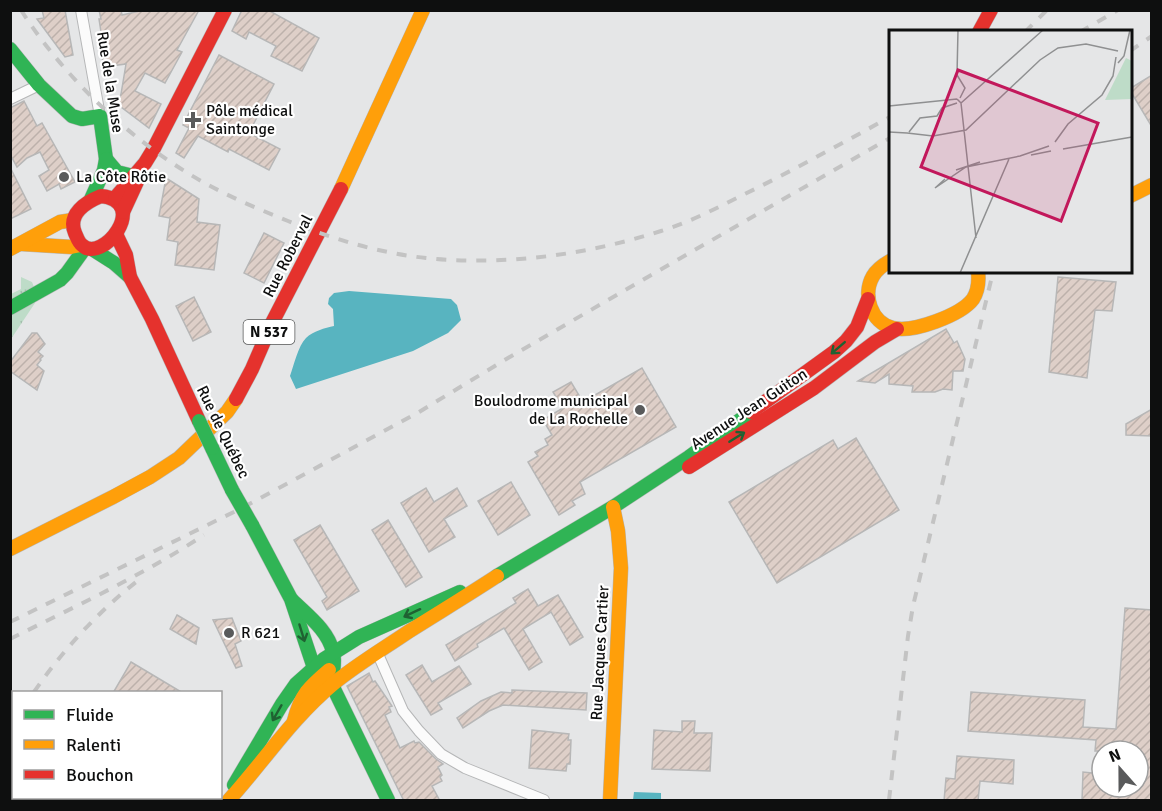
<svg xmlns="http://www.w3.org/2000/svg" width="1162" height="811" font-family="Signika,sans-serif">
  <defs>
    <pattern id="grass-tufts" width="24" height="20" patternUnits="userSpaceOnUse" patternTransform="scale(1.5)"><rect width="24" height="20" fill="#bedcc8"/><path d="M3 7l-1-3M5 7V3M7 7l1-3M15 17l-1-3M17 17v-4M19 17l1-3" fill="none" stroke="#a2bcab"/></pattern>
    <pattern id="building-hatch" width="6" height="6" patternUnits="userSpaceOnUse" patternTransform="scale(1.5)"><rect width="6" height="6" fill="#decfc8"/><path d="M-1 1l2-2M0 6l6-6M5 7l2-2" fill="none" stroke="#bdb1ab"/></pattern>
  </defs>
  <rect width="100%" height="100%" fill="#e5e6e7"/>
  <polygon fill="url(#grass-tufts)" points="21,277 32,282 34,287 35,303 11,339 11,294 21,289"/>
  <g fill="#58b4c0">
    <path d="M349 291 451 299 457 305 461 320 448 333 413 351 296 389 290 376C294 365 298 346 306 338 313 331 325 328 334 326L333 309 328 304 329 298 334 293Z"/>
    <polygon points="634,792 661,793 661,800 633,800"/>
  </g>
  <g fill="url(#building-hatch)" stroke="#b7b7b7" stroke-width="1.5">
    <polygon points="42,10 65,10 73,55 65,57 37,19 44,18"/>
    <polygon points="99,10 121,10 122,15 144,10 199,10 177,50 182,52 165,83 145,73 135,91 161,104 149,128 117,104 121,94 126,64 104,67 102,57 103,57 98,33 101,32 99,19 101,19"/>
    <polygon points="242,10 268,10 319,38 302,71 271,56 276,46 249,32 246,39 232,31"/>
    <polygon points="219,55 274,84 249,133 280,149 269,170 229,149 228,152 198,136 184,158 176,153 189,128 183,125"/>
    <polygon points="1152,75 1152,127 1131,92 1131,88"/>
    <polygon points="24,101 37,126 42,123 75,182 61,189 59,184 47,191 39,176 49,170 40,152 27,158 17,167 10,154 10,108"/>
    <polygon points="10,167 31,209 10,219"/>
    <polygon points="166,178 199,199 197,222 220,225 214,270 175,265 178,242 167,240 170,218 159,216"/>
    <polygon points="264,233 284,243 264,283 244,273"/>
    <polygon points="1058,277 1116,282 1112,311 1095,310 1087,378 1049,372"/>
    <polygon points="194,297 211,332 193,341 176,306"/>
    <polygon points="946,329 954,343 957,341 965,359 963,371 953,371 952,390 943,389 935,392 912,392 913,386 889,384 889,374 875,383 858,381"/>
    <polygon points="32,333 37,333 45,344 38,352 43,356 40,359 41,360 37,365 44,371 37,390 10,371 10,362"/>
    <polygon points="642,368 676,427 580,482 585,494 572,501 575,505 559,515 528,462 538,456 535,452 548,445 545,439 552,435 543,420 563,408 553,392 571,382 583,402"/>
    <polygon points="1152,409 1152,436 1126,435 1126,424"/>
    <polygon points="856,438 899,510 777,583 729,502 833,440 838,449"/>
    <polygon points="511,482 530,515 498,535 478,501"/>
    <polygon points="426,488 434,502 457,488 467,506 444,519 455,537 429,552 401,503"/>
    <polygon points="388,520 422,577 406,587 372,530"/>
    <polygon points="320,525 359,591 327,610 322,601 327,597 294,540"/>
    <polygon points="528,589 538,606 558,595 583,637 570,645 551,612 523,629 542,662 529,670 504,628 477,644 478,647 455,661 446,645 516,603 513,598"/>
    <polygon points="1125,608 1152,610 1152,801 1082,801 1083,772 1102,774 1102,787 1138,787 1138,751 1095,751 1096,740 968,731 971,692 1085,700 1083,727 1116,729"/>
    <polygon points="177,615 199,628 196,644 170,629"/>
    <polygon points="232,618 241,641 235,644 242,666 236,668 213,620"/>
    <polygon points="131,662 183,693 113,693"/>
    <polygon points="422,665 432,682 459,666 471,684 438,703 442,709 431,715 406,675"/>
    <polygon points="369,673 373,682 375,681 392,706 389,707 391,712 385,715 400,748 414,741 415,743 419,742 436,759 443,764 438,767 442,775 440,777 442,781 432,786 440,801 404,801 347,686"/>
    <polygon points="512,690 587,693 586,710 503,705 489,711 463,728 457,718 481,701 501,692 512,693"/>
    <polygon points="682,721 695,721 694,733 712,733 710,771 652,769 654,730 682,732"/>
    <polygon points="532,730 569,734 568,740 571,740 570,764 567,764 566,771 529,768"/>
    <polygon points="957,756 1014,760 1013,784 980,781 978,801 944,801 946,778 955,779"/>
  </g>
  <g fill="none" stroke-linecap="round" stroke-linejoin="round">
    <g stroke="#b5b6b7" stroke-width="12">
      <g id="street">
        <polyline points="81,10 100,116"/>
        <polyline points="10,99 39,85"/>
        <polyline points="377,652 403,711 419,731 441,754 465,768 544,800"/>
      </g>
    </g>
    <g stroke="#b5b6b7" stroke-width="15">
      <g id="fast">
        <polyline points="10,49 39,85 72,116 82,119 100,116 106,159 104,170 91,199"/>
        <polyline points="106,159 117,172 133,176"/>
        <polyline points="92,249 114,263 130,277"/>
        <polyline points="10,308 60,280 67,273 85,248"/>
        <polyline points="212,448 232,490"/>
        <polyline points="252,525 291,599 314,668 332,685 388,800"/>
        <polyline points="497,576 613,507 689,457 751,412"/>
        <path d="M292 600C307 615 328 630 333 652 336 662 332 674 332 685"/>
        <polyline points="234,785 282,704 296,684 324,659 359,637 460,592"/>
      </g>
    </g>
    <g stroke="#b5b6b7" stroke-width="15">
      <g id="slow">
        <polyline points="341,189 423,10"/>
        <polyline points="1130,196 1152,185"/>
        <polyline points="22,244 71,247 81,245"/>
        <polyline points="10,249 60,222 73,220"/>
        <path d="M890 261C883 265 877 269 873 276 862 295 871 323 893 328 913 333 961 315 973 299 978 291 979 281 978 272"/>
        <polyline points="10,549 113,497 150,477 179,458 227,412 236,399"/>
        <path d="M294 721C301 694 309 687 329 670"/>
        <path d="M229 800C264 761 292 718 333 684 356 665 383 649 408 632 438 613 468 595 497 576"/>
        <polyline points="610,800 621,568 618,531 613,507"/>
      </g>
    </g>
    <g stroke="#b5b6b7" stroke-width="15">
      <g id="jam">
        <polyline points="979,32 991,10"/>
        <path d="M101 196C151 202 102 265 82 245 78 242 77 237 75 233 67 214 86 202 101 196Z"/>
        <polyline points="115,198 145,163 153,150 225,10"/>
        <polyline points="123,212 141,173"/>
        <polyline points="116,234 126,255 130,277 152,319 199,421"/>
        <polyline points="236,399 252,369 272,323 341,189"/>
        <polyline points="751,412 834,352 846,341 857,327 868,299"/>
        <polyline points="689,467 814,388 875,342 897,329"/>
      </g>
    </g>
    <use href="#street" stroke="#fbfbfb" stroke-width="10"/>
    <use href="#fast" stroke="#30b455" stroke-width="14"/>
    <use href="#slow" stroke="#ff9f0a" stroke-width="14"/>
    <use href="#jam" stroke="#e5322d" stroke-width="14"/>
    <g stroke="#c3c3c3" stroke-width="4" stroke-dasharray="10 10" stroke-linecap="butt">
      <path d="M21 10C61 73 123 133 186 172 218 192 253 207 288 221 333 239 379 253 426 258 505 266 586 255 661 231 694 221 724 204 755 189 801 166 846 141 890 117"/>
      <polyline points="1025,32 1047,10"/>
      <polyline points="1080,32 1118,10"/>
      <polyline points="1130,51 1152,36"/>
      <polyline points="10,622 242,508 419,412 508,358 672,263 890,138"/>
      <path d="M10 639C76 606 143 575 204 535"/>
      <path d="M34 692C62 651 97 613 136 582"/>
      <polyline points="10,746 14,739"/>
      <polyline points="889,800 908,636 913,606 993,272"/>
    </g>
    <g stroke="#b5b6b7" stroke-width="15" stroke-linecap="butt">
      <g id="fast-bridge">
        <polyline points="199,421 212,448"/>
        <polyline points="232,490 252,525"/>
      </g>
    </g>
    <use href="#fast-bridge" stroke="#30b455" stroke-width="14"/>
  </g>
  <defs><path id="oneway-shaft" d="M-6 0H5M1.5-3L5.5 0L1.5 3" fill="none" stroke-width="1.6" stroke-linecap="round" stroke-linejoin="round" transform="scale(1.5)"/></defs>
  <g stroke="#1f6232">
    <use href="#oneway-shaft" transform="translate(838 348) rotate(139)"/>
    <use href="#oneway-shaft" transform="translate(737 437) rotate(-32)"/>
    <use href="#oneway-shaft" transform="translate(412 613) rotate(155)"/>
    <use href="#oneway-shaft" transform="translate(302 633) rotate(73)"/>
    <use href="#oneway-shaft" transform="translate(277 713) rotate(120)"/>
  </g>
  <g fill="#595a5b" stroke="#fff" stroke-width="2">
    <path d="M190 111h6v6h6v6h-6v6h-6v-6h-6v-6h6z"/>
    <circle cx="64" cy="177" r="6"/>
    <circle cx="640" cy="410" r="6"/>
    <circle cx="229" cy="633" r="6"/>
  </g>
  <g text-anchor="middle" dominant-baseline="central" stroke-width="4.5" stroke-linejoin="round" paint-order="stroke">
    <rect fill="#fff" stroke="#565757" stroke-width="1.5" x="243.5" y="320" width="51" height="24" rx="4.5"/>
    <g font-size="15" font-weight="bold" fill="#0e0f0f">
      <text x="269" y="332">N 537</text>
    </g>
    <g font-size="16" fill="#0e0f0f" stroke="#fff">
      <text transform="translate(110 82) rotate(81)">Rue de la Muse</text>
      <text transform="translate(288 256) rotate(-63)">Rue Roberval</text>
      <text transform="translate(749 409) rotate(-33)">Avenue Jean Guiton</text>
      <text transform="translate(223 432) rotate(64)">Rue de Québec</text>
      <text transform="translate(600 653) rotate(-87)">Rue Jacques Cartier</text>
    </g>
    <g font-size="16" fill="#0e0f0f" stroke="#fff" text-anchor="start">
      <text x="206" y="111">Pôle médical<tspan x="206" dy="18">Saintonge</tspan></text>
      <text x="76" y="177">La Côte Rôtie</text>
      <text x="628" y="401" text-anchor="end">Boulodrome municipal<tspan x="628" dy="18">de La Rochelle</tspan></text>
      <text x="241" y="633">R 621</text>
    </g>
  </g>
  <g transform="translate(889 30)">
    <rect width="243" height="243" fill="#e5e6e7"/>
    <path d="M237 28 243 31V69L216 70Z" fill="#bedcc8"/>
    <path fill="none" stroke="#8f9091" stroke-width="1.5" d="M69 0 68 45 76 58 71 68M229 33 235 26 241 0M68 69 72 73 154 0M72 73 87 208M0 76 68 69M0 102 18 103M20 102 31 88 48 86 53 78 68 73M18 103 44 106 77 100 151 30 169 18 197 14 229 21M166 112 179 94 213 65 224 46 227 27M174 119 243 107M142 125 162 121M67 140 91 132M56 149 46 158 77 137 131 126 160 116M71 243 120 129"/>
    <path fill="#c2185b" fill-opacity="0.15" stroke="#c2185b" stroke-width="3" d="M69 40 209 93 172 191 32 137Z"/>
    <rect width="243" height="243" fill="none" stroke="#0e0f0f" stroke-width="3"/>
  </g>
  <rect width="1162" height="811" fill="none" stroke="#0e0f0f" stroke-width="24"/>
  <rect x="12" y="691" width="210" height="108" fill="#ffffff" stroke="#9f9f9f" stroke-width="1.5"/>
  <rect x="24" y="710" width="30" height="9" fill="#30b455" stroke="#9f9f9f" stroke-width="1.5"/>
  <text x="66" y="721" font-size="18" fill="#0e0f0f">Fluide</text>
  <rect x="24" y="740" width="30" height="9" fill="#ff9f0a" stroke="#9f9f9f" stroke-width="1.5"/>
  <text x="66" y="751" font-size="18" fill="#0e0f0f">Ralenti</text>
  <rect x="24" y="770" width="30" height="9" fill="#e5322d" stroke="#9f9f9f" stroke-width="1.5"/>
  <text x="66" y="781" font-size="18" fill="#0e0f0f">Bouchon</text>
  <g transform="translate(1120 769) rotate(339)"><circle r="28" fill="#ffffff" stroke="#9f9f9f" stroke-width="1.5"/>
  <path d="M0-4.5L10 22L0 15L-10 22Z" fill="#595a5b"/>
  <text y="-9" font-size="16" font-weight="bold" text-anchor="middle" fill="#0e0f0f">N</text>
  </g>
</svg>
